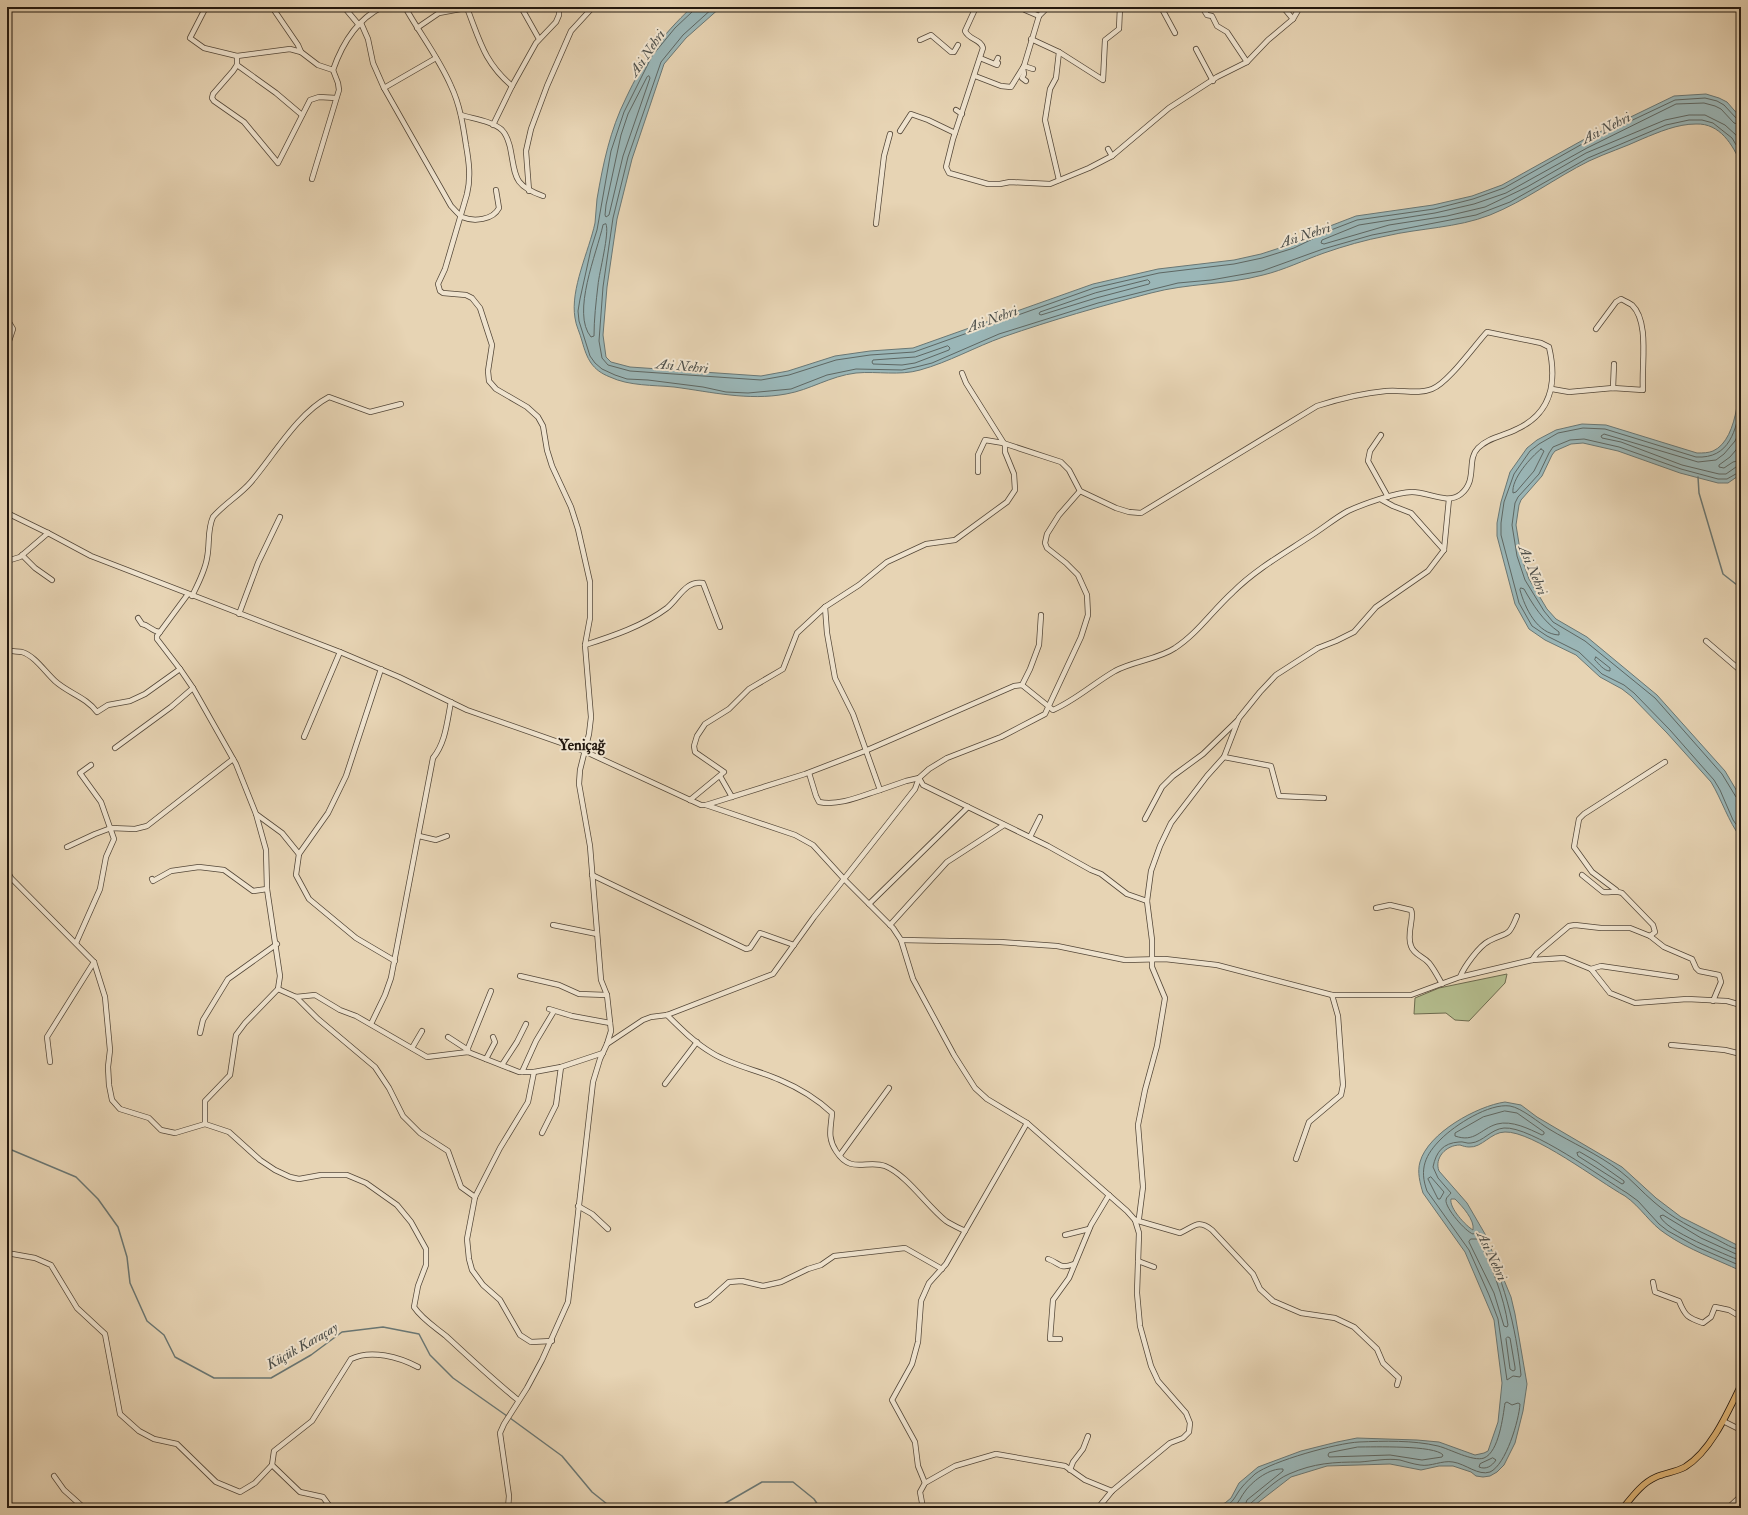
<svg xmlns="http://www.w3.org/2000/svg" width="1748" height="1515" font-family="'IM FELL Double Pica',serif">
  <rect width="100%" height="100%" fill="#e7d4b4"/>
  <filter id="stains"><feTurbulence type="fractalNoise" baseFrequency=".005" numOctaves="4"/><feColorMatrix values="0 0 0 0 .2 0 0 0 0 .09 0 0 0 0 .02 0 0 0 .5 -.17"/></filter>
  <radialGradient id="worn" r=".72"><stop offset=".6" stop-color="#630" stop-opacity="0"/><stop offset="1" stop-color="#630" stop-opacity=".3"/></radialGradient>
  <polygon fill="#b4bd8e" stroke="#6c6a4e" points="1507,974 1505,983 1469,1021 1455,1020 1446,1013 1414,1014 1415,998 1439,988"/>
  <g fill="#9ab6b7" stroke="#6a7774" fill-rule="evenodd">
    <path d="M692 7H721L686 38 664 64 632 159 617 219 607 287 603 335 606 357 611 362 630 367 761 376 788 371 835 356 870 351 913 348 1093 284 1158 269 1234 260 1261 254 1292 244 1330 226 1356 216 1433 205 1472 196 1502 185 1583 140 1674 96 1706 94 1719 98 1727 102 1741 118V164C1733 145 1720 123 1696 124 1677 124 1659 132 1642 139 1625 147 1606 153 1589 161 1555 178 1525 201 1490 215 1457 228 1420 228 1386 236 1365 240 1344 246 1324 253 1304 260 1284 270 1263 275 1226 285 1188 283 1151 293 1101 306 1052 320 1003 337 975 347 949 362 920 370 899 376 878 371 856 373 830 376 810 390 786 394 748 401 712 392 674 387 653 385 629 386 610 377 592 370 587 359 582 341 580 333 576 326 575 318 570 289 589 251 595 223 596 215 596 207 597 199 603 164 610 130 626 98 644 60 661 36 692 7Z"/>
    <path d="M1741 354V474L1728 483H1718L1680 473 1618 451 1583 443 1571 444 1555 451 1552 455 1542 476 1521 500 1519 505 1516 525 1521 556 1529 579 1547 609 1556 619 1587 637 1657 695 1725 771 1741 798V838C1728 821 1722 800 1711 782L1667 733 1631 696 1622 689 1600 677 1576 655 1545 640 1529 629 1515 604 1497 536V523L1501 502 1510 472 1527 448 1537 440 1556 430 1582 424 1606 425 1697 453C1703 453 1708 453 1713 451 1740 439 1740 380 1741 354Z"/>
    <path d="M1505 1102 1521 1105 1537 1117 1622 1167 1656 1198 1681 1217 1741 1247V1271C1716 1259 1689 1250 1666 1234 1650 1224 1641 1207 1625 1196 1598 1181 1533 1131 1505 1132 1491 1132 1482 1148 1469 1147 1466 1147 1463 1146 1460 1145 1446 1145 1434 1158 1439 1171L1467 1203 1485 1234 1511 1297 1515 1314 1527 1384 1523 1411 1515 1443 1504 1465 1497 1472 1490 1476 1483 1477 1476 1476 1471 1472 1453 1466H1439L1421 1470 1390 1464 1327 1466 1291 1477 1251 1508H1209L1225 1503 1231 1498 1239 1483 1258 1467 1301 1451 1337 1442 1357 1438 1417 1440 1439 1442 1475 1455 1484 1453 1488 1451 1498 1422 1502 1383 1494 1320 1465 1252 1423 1193C1420 1183 1417 1172 1420 1162 1428 1133 1477 1106 1505 1102ZM1451 1199H1455C1462 1206 1475 1220 1473 1230 1466 1226 1449 1208 1451 1199Z"/>
  </g>
  <g fill="none" stroke-linecap="round" stroke-linejoin="round">
    <g stroke="#5e6763" stroke-width="1">
      <polyline points="694,7 693,11 675,28 652,56 624,112 611,151 597,230 591,249 580,299 578,311 579,321 590,356 595,363 602,369 615,375 627,379 648,380 703,387 726,392 748,393 791,389 827,375 856,369 902,370 916,367 932,363 999,334 1098,303 1178,283 1211,280 1262,271 1323,249 1372,235 1476,215 1510,202 1588,158 1666,125 1689,120 1702,120 1713,123 1732,138 1741,153"/>
      <polyline points="714,7 683,35 661,62 628,157 613,218 603,287 599,341 602,358 608,365 630,371 761,380 789,375 836,360 870,355 914,352 1094,288 1159,273 1234,264 1262,258 1294,248 1331,230 1357,220 1434,209 1473,199 1504,188 1584,143 1675,100 1705,98 1717,101 1724,105 1737,119 1741,120"/>
      <polygon points="649,76 650,78 623,156 609,215 606,217 605,215 606,205 621,135 628,114 647,77"/>
      <polyline points="1741,125 1734,123 1721,109 1715,106 1704,103 1676,104 1587,148 1506,193 1474,204 1435,213 1359,225 1322,240 1321,243 1324,244 1389,225 1447,216 1485,207 1527,187 1586,153 1665,120 1689,115 1705,115 1725,125 1736,135 1741,143"/>
      <path d="M606 224C610 232 599 273 598 285 596 302 594 319 594 336L591 337C571 313 597 253 603 225Z"/>
      <polygon points="1148,280 1150,282 1149,284 1096,298 1041,315 1039,314 1040,312 1095,293"/>
      <polygon points="948,346 950,348 949,350 915,363 902,365 873,364 872,362 873,360 915,357"/>
      <path d="M1741 403C1736 430 1730 459 1696 457L1605 429 1583 428 1558 433 1539 444 1530 451 1514 474 1504 502 1501 523V535L1519 603 1532 626 1547 636 1579 652 1602 674 1624 685 1634 693 1670 730 1714 780 1720 790 1733 820 1741 831"/>
      <polyline points="1741,429 1735,441 1724,454 1716,460 1698,462 1604,434 1601,436 1602,438 1621,442 1682,465 1719,474 1726,474 1736,467 1741,466"/>
      <polyline points="1741,444 1730,457 1719,465 1719,467 1724,468 1733,462 1741,460"/>
      <path d="M1541 449 1544 451 1534 471 1516 492 1513 493C1511 479 1531 457 1541 449Z"/>
      <polyline points="1741,471 1727,479 1718,479 1681,469 1619,447 1584,439 1570,440 1553,447 1549,453 1539,474 1518,497 1515,503 1512,525 1517,556 1525,580 1544,611 1553,622 1585,641 1655,698 1722,774 1736,797 1741,799"/>
      <path d="M1521 588 1524 589C1533 605 1543 621 1559 632V635C1537 634 1525 608 1520 590Z"/>
      <path d="M1596 657 1610 668V671C1604 671 1599 664 1595 660Z"/>
      <path d="M1505 1111 1517 1113 1544 1132V1134L1542 1135C1529 1129 1512 1120 1497 1124 1480 1129 1475 1143 1455 1136V1133L1483 1117Z"/>
      <polygon points="1580,1152 1597,1162 1624,1181 1624,1183 1622,1184 1578,1156 1577,1153"/>
      <polygon points="1431,1177 1444,1192 1440,1199 1438,1199 1428,1179"/>
      <path d="M1471 1239H1478C1491 1264 1504 1297 1508 1325L1507 1327 1504 1326 1494 1293 1469 1242Z"/>
      <path d="M1741 1250C1733 1249 1724 1243 1716 1239 1694 1229 1672 1218 1654 1202 1642 1192 1632 1180 1620 1171 1598 1154 1572 1143 1549 1129 1539 1123 1522 1108 1510 1106 1489 1103 1455 1125 1441 1139 1425 1155 1419 1169 1427 1191L1469 1250 1489 1295 1498 1319 1507 1380 1513 1376 1520 1377 1521 1375C1516 1327 1503 1275 1480 1233L1478 1232 1473 1234C1466 1232 1445 1208 1446 1200 1446 1197 1450 1195 1451 1193L1438 1178 1433 1167C1436 1152 1443 1143 1459 1142 1463 1141 1467 1144 1471 1143 1483 1142 1491 1129 1504 1128 1531 1126 1602 1178 1627 1193L1638 1201 1659 1224 1668 1231 1697 1247 1741 1266"/>
      <path d="M1741 1255 1736 1254 1701 1238 1663 1215 1660 1216C1665 1231 1725 1254 1741 1261"/>
      <polygon points="1508,1337 1510,1338 1515,1367 1515,1370 1513,1371 1510,1369 1506,1339"/>
      <path d="M1358 1447C1373 1447 1435 1445 1443 1455L1442 1457 1422 1460 1390 1455 1329 1457 1328 1455 1329 1453Z"/>
      <path d="M1493 1458 1496 1460C1492 1466 1486 1470 1479 1467L1480 1464Z"/>
      <path d="M1222 1508C1234 1504 1235 1495 1242 1487 1246 1482 1251 1478 1255 1474 1272 1461 1337 1443 1359 1442 1384 1441 1413 1440 1438 1446 1450 1449 1473 1462 1484 1458 1499 1452 1503 1416 1505 1403L1507 1402 1512 1405 1518 1403 1520 1404C1519 1420 1506 1465 1490 1472 1478 1476 1466 1464 1453 1462 1442 1460 1431 1467 1420 1465 1413 1464 1407 1462 1400 1460 1387 1458 1373 1461 1360 1462 1334 1462 1314 1463 1289 1474 1275 1480 1263 1493 1251 1503L1249 1508"/>
      <path d="M1233 1508C1239 1503 1241 1496 1246 1490 1254 1480 1270 1468 1283 1469V1471L1247 1500 1244 1508"/>
    </g>
    <g stroke="#6a7774" stroke-width="1.5">
      <polyline points="1698,477 1699,493 1723,574 1737,585 1741,585"/>
      <polyline points="7,1148 76,1177 98,1199 118,1227 127,1257 130,1283 147,1321 164,1335 175,1357 214,1378 271,1378 311,1355 342,1332 383,1327 419,1334 430,1355 453,1378 507,1416"/>
      <polyline points="510,1418 562,1456 592,1492 612,1508"/>
      <polyline points="717,1508 762,1482 793,1482 814,1499 820,1508"/>
    </g>
    <g stroke="#544738" stroke-width="6">
      <g id="minor">
        <path d="M206 7 190 38 204 48 237 56 290 49 301 52 318 65 333 70C342 44 356 20 382 7"/>
        <polyline points="272,7 298,45 301,52"/>
        <polyline points="344,7 359,25"/>
        <path d="M405 7C420 34 439 58 451 86 460 105 463 125 466 145 469 162 471 177 467 194L445 269 438 284 440 291 443 293 466 295 472 298 480 308 492 345 488 371 489 381 496 389 527 407 538 417 543 426 547 450 552 466 571 507 578 529 590 582V618L585 645 591 717 589 734 580 770 579 784 590 846 601 980 607 995 611 1031 607 1044 600 1059 593 1082 568 1302 542 1360 527 1388 504 1424 500 1433 509 1496 508 1508"/>
        <polyline points="521,7 539,39"/>
        <path d="M976 7 965 31C969 40 981 39 983 48L953 139 946 167 949 173 988 184H1000L1010 182 1050 184 1089 168 1112 156 1169 108 1217 77 1247 62 1268 40 1293 19 1300 7"/>
        <polyline points="1025,7 1025,10 1039,16"/>
        <polyline points="1161,7 1175,33"/>
        <polyline points="1202,7 1207,15 1212,16 1217,26 1227,32 1247,62"/>
        <polyline points="1283,7 1293,19"/>
        <path d="M467 8C480 41 484 62 512 86"/>
        <path d="M361 23 368 39 373 63 384 88 451 206C454 209 458 214 462 217 474 222 493 220 499 208L496 190"/>
        <polyline points="417,28 439,13 471,7"/>
        <polyline points="1031,39 1059,52 1056,78 1050,89 1045,120 1059,180"/>
        <polyline points="920,40 931,35 951,52 954,52 958,45"/>
        <polyline points="1196,49 1213,81"/>
        <polyline points="1059,52 1103,80 1105,40 1119,29 1120,7"/>
        <polyline points="237,56 237,65 233,71 213,94 212,98 214,101 244,122 278,163 310,100 319,97 336,98"/>
        <polyline points="980,58 997,65 998,63 996,62 998,58"/>
        <polyline points="237,65 276,93 302,115"/>
        <polyline points="1024,66 1033,69"/>
        <polyline points="1023,68 1024,74 1022,78 1026,81"/>
        <polyline points="975,76 1001,86 1011,87 1024,66 1039,16 1048,7"/>
        <polyline points="384,88 436,58"/>
        <polyline points="956,110 962,114"/>
        <path d="M461 115C474 119 492 121 502 130 507 135 508 140 510 147 516 176 512 185 543 196"/>
        <polyline points="493,125 512,86 536,43 556,22 559,15 559,7"/>
        <polyline points="900,131 911,114 928,120 955,133"/>
        <polyline points="1108,149 1112,156"/>
        <polyline points="312,179 339,90 338,83 333,70"/>
        <polyline points="529,191 526,151 531,129 547,86 571,31 593,7"/>
        <polyline points="876,224 884,156 890,134"/>
        <polyline points="7,319 13,329 7,347"/>
        <polyline points="962,373 966,383 1005,445 1005,452 1014,474 1015,490 1007,502 955,540 926,544 887,562 859,585 825,607 827,633 835,678 853,714 880,790 906,781 919,778 923,785 1048,846 1091,870 1101,874 1127,894 1147,901"/>
        <polyline points="1613,388 1614,364"/>
        <path d="M1552 389 1569 392 1613 388 1643 390C1641 367 1650 322 1632 305 1629 303 1625 301 1621 299L1616 302 1596 329"/>
        <polyline points="1381,435 1370,451 1368,461 1388,497"/>
        <polyline points="1382,500 1393,506 1411,513 1444,550"/>
        <polyline points="7,513 48,533 91,556 340,652 399,677 467,710 584,751 701,805 706,805 795,835 813,845 844,879 893,928 901,940 913,979 954,1055 975,1088 987,1099 1027,1123 1127,1211 1135,1220 1139,1233 1137,1293 1140,1326 1151,1366 1158,1381 1186,1413 1190,1423 1189,1432 1183,1438 1170,1443 1112,1491 1098,1508"/>
        <polyline points="22,555 35,568 52,580"/>
        <polyline points="7,561 20,557 48,533"/>
        <polyline points="188,594 157,636 157,639 180,669 193,688 236,764 256,814 282,833 299,854"/>
        <path d="M192 596C198 584 205 571 207 558 210 544 207 530 213 517 224 504 240 495 251 482 274 455 298 413 329 397L370 412 401 404"/>
        <polyline points="239,614 258,563 280,517"/>
        <path d="M138 618 142 624C149 625 151 631 160 632"/>
        <polyline points="1706,641 1741,671"/>
        <path d="M585 645C613 636 643 626 667 608 679 598 686 580 703 583L720 627"/>
        <path d="M7 650C12 652 17 651 22 652 35 656 45 672 55 681 68 693 86 697 97 712L108 705 130 701 145 694 180 669"/>
        <polyline points="381,669 346,776 328,813 299,854 296,875 309,899 356,938 395,961"/>
        <polyline points="1022,685 1030,669 1039,645 1041,615"/>
        <polyline points="304,737 340,652"/>
        <polyline points="115,748 171,707 193,688"/>
        <polyline points="1224,757 1271,766 1279,796 1324,798"/>
        <path d="M809 773 816 796 819 802C840 806 861 796 880 790"/>
        <polyline points="720,776 732,797"/>
        <polyline points="690,800 724,772 695,752 694,746 697,736 705,724 729,709 749,689 783,669 797,633 825,607"/>
        <path d="M706 805 805 774 865 751 1014 686 1022 685 1053 710C1076 700 1094 683 1115 671 1134 661 1159 659 1175 648 1197 634 1213 610 1233 592 1255 570 1283 554 1309 537 1322 529 1335 518 1348 511 1363 504 1397 492 1412 492 1428 492 1448 505 1461 494 1478 480 1466 460 1478 448 1489 437 1504 436 1517 429 1552 413 1557 381 1549 347L1541 343 1487 332C1474 346 1448 383 1432 389 1418 395 1400 389 1386 391 1363 393 1339 399 1317 406L1141 513 1129 512 1116 508 1080 491 1069 470 1061 462 1003 443 985 440 978 455V472"/>
        <polyline points="1145,819 1162,787 1173,776 1203,754 1238,720"/>
        <polyline points="419,836 436,840 447,836"/>
        <polyline points="1030,837 1040,817"/>
        <polyline points="67,847 95,834 111,828 135,829 147,826 233,759"/>
        <path d="M7 871 11 878 94 962 105 997 110 1050 108 1067 109 1085 112 1100 120 1109 149 1118 161 1130 175 1133 205 1124 229 1132 260 1160 275 1170 290 1177 299 1179 321 1175H347L366 1183 397 1205 411 1222 426 1249V1265L418 1286 414 1307C422 1319 435 1327 446 1336 470 1358 493 1380 518 1400"/>
        <polyline points="592,875 746,949 750,948 760,933 794,945"/>
        <polyline points="152,879 153,881 171,871 199,867 224,870 253,891 267,889"/>
        <polyline points="1616,890 1592,872 1574,847 1579,819 1584,814 1665,762"/>
        <polyline points="869,904 968,807"/>
        <path d="M1376 908 1390 905 1411 910C1415 916 1406 934 1411 946 1414 955 1423 956 1429 963 1434 969 1438 977 1442 984"/>
        <polyline points="553,925 597,934"/>
        <polyline points="890,925 947,862 1004,825"/>
        <polyline points="1650,936 1664,947 1692,959 1696,968 1699,971 1719,975 1721,982 1713,1001"/>
        <polyline points="901,940 1000,942 1057,946 1125,960 1165,959 1217,965 1332,995 1411,995 1460,977 1532,960 1564,958 1591,969 1610,993 1635,1003 1687,999 1727,1001 1741,1005"/>
        <polyline points="76,943 100,889 106,857 114,839 101,802 80,773 91,765"/>
        <path d="M1532 960 1537 953 1569 926 1575 925 1601 928H1630L1650 936 1655 932 1653 925 1622 893C1615 890 1610 893 1603 892L1582 875"/>
        <polyline points="1591,969 1601,966 1676,977"/>
        <polyline points="520,976 559,985 579,994 607,995"/>
        <path d="M1460 977C1464 967 1479 946 1489 941 1507 931 1508 939 1517 916"/>
        <polyline points="278,989 296,997 315,995 340,1010 356,1016 427,1057 468,1052 519,1072 534,1072 561,1067 603,1053"/>
        <polyline points="296,997 318,1019 375,1067 389,1088 403,1116 420,1133 448,1151 461,1187 475,1197"/>
        <polyline points="549,1009 572,1016 610,1023"/>
        <path d="M667 1015C681 1029 695 1043 712 1053 733 1066 758 1070 780 1080 799 1088 817 1099 832 1113 831 1128 827 1137 836 1151 851 1175 867 1159 885 1166 907 1175 927 1206 946 1221 952 1225 959 1228 965 1231"/>
        <path d="M371 1024 385 995 391 978 433 758C446 742 447 721 451 702"/>
        <polyline points="200,1033 203,1020 228,979 277,944"/>
        <polyline points="448,1037 468,1050"/>
        <polyline points="607,1044 643,1020 651,1017 667,1015 773,974 814,917 915,789 919,778 929,769 947,758 1001,737 1045,714 1081,637 1088,615 1087,595 1078,575 1066,563 1047,548 1045,543 1047,534 1059,515 1080,491"/>
        <polyline points="1671,1045 1725,1050 1741,1054"/>
        <polyline points="412,1048 422,1031"/>
        <polyline points="468,1052 468,1048 491,991"/>
        <polyline points="486,1059 495,1042 493,1037"/>
        <polyline points="50,1062 47,1037 94,962"/>
        <polyline points="502,1065 517,1042 526,1024"/>
        <polyline points="522,1072 536,1041 554,1011"/>
        <polyline points="534,1072 528,1102 500,1148 475,1197 467,1239 469,1259 472,1270 483,1285 500,1300 520,1335 531,1342 552,1341"/>
        <polyline points="665,1084 697,1042"/>
        <polyline points="205,1124 205,1101 230,1075 236,1035 245,1023 278,989 280,976 267,889 266,850 256,814"/>
        <polyline points="542,1133 556,1105 561,1067"/>
        <polyline points="840,1155 889,1088"/>
        <polyline points="1296,1159 1309,1122 1341,1095 1343,1085 1338,1016 1332,995"/>
        <polyline points="578,1206 592,1214 608,1229"/>
        <path d="M1135 1220 1180 1233C1195 1226 1198 1219 1212 1230L1253 1274 1260 1289 1273 1301 1301 1313 1335 1318 1354 1327 1377 1349 1383 1363 1399 1378 1397 1385"/>
        <polyline points="1137,1221 1139,1218 1143,1187 1138,1125 1145,1090 1157,1046 1165,998 1152,967 1152,940 1147,901 1151,871 1160,846 1171,823 1207,776 1224,757 1239,718 1260,692 1276,675 1318,648 1336,641 1354,632 1376,607 1428,571 1444,550 1449,499"/>
        <polyline points="1065,1235 1089,1229"/>
        <polyline points="7,1253 35,1258 51,1265 77,1308 105,1334 120,1414 139,1431 154,1439 177,1444 216,1482 240,1492 255,1483 272,1465"/>
        <path d="M1048 1259C1060 1263 1059 1270 1074 1264"/>
        <polyline points="1138,1261 1154,1267"/>
        <path d="M1653 1282 1655 1292 1679 1301C1685 1316 1688 1318 1703 1323L1711 1317 1715 1307 1729 1310 1741 1317"/>
        <polyline points="697,1305 709,1300 729,1282 742,1281 763,1286 781,1282 808,1269 821,1265 834,1256 905,1248 942,1269"/>
        <polyline points="1060,1339 1050,1339 1053,1300 1069,1278 1091,1225 1109,1195"/>
        <polyline points="1723,1421 1741,1430"/>
        <polyline points="1070,1470 1073,1462 1083,1449 1088,1436"/>
        <polyline points="54,1476 64,1490 84,1508"/>
        <polyline points="925,1483 918,1466 915,1442 892,1400 912,1364 918,1342 921,1301 929,1283 946,1264 1027,1123"/>
        <path d="M331 1508 323 1497 300 1492 272 1465 274 1451 312 1421 351 1359C371 1349 399 1357 418 1367"/>
        <polyline points="923,1508 920,1492 925,1483 955,1466 996,1454 1065,1466 1085,1480 1112,1491"/>
        <polyline points="1728,1508 1741,1496"/>
      </g>
    </g>
    <g stroke="#23180f" stroke-width="7">
      <path id="major" d="M1623 1508C1632 1497 1642 1483 1656 1477 1665 1473 1676 1472 1685 1467 1711 1451 1728 1412 1741 1385"/>
    </g>
    <use href="#minor" stroke="#efe3ce" stroke-width="4.5"/>
    <use href="#major" stroke="#e4ba7a" stroke-width="5.5"/>
  </g>
  <g text-anchor="middle" dominant-baseline="central" stroke-width="4" stroke-linejoin="round" paint-order="stroke">
    <g font-size="14" font-style="italic" fill="#4d4f4a" stroke="#efe3ce">
      <text transform="translate(647 53) rotate(-56)">Asi Nehri</text>
      <text transform="translate(1606 128) rotate(-27)">Asi Nehri</text>
      <text transform="translate(1305 235) rotate(-18)">Asi Nehri</text>
      <text transform="translate(992 319) rotate(-20)">Asi Nehri</text>
      <text transform="translate(682 366) rotate(5)">Asi Nehri</text>
      <text transform="translate(1533 570) rotate(67)">Asi Nehri</text>
      <text transform="translate(1492 1256) rotate(65)">Asi Nehri</text>
      <text transform="translate(302 1346) rotate(-30)">Küçük Karaçay</text>
    </g>
    <g font-size="15" font-weight="bold" fill="#23180f" stroke="#efe3ce">
      <text x="582" y="745">Yeniçağ</text>
    </g>
  </g>
  <rect width="1748" height="1515" fill="none" stroke="#e7d4b4" stroke-width="24"/>
  <rect x="8" y="8" width="1732" height="1499" fill="none" stroke="#23180f" stroke-width="2"/>
  <rect x="12" y="12" width="1724" height="1491" fill="none" stroke="#23180f"/>
  <rect width="100%" height="100%" filter="url(#stains)"/>
  <rect width="100%" height="100%" fill="url(#worn)"/>
</svg>
